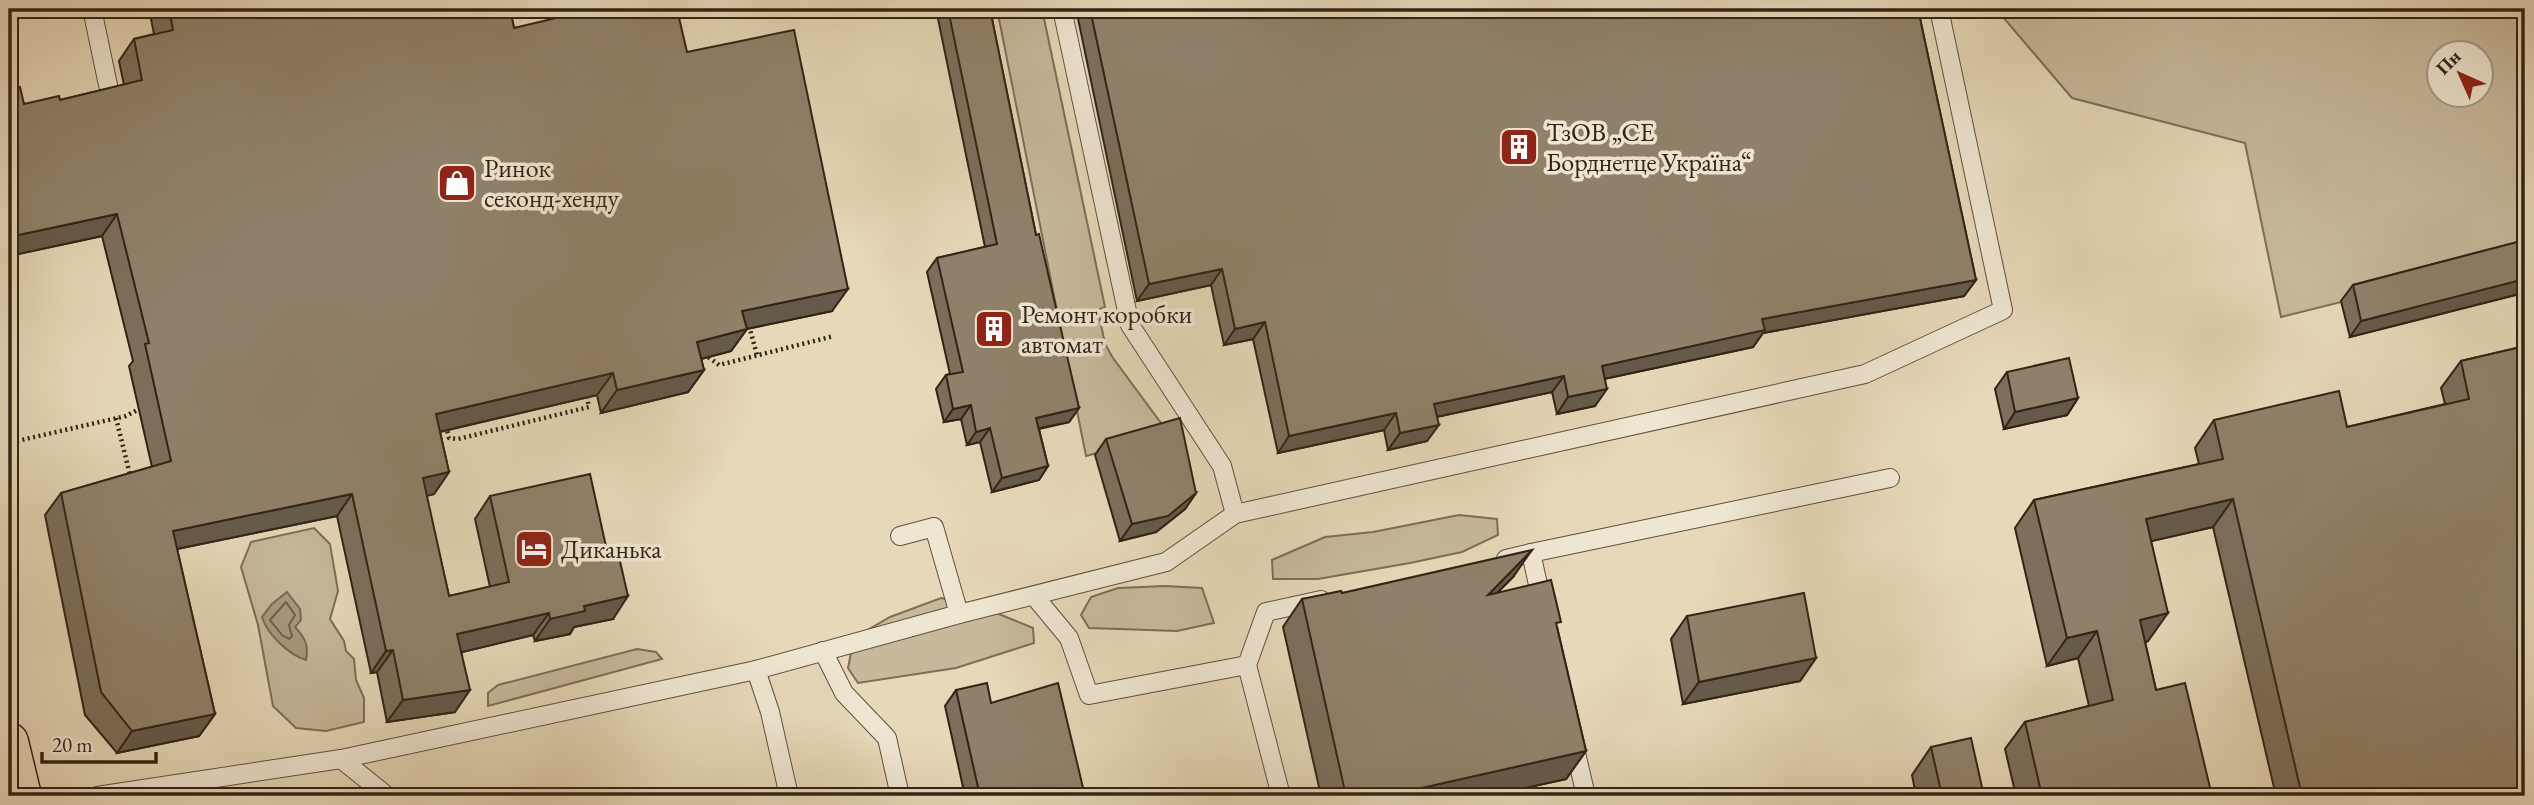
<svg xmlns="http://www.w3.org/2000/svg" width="2534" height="805" font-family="'EB Garamond',serif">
  <rect width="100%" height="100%" fill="#e6d8b8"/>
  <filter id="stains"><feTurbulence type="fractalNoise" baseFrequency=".00286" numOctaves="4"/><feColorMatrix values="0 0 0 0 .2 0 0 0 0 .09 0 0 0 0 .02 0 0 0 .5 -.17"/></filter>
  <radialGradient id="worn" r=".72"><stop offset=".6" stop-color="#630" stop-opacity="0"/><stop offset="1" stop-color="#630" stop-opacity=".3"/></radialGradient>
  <g fill="#c7b99c" stroke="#7c6e59" stroke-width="2" fill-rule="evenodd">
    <polygon points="997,9 1042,9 1105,307 1098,310 1105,344 1113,358 1169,434 1086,456"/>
    <path d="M1996 9H2525V256L2281 317 2245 143 2072 98ZM2440 52H2482V94H2440Z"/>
    <polygon points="1459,515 1497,519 1498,535 1462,552 1410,563 1318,579 1273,579 1272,560 1325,537 1373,532"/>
    <polygon points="314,528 330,544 338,591 330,619 344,641 346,651 354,659 356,680 364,698 364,722 326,731 296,728 273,706 258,625 241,567 251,542"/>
    <polygon points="1165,586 1202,588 1214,623 1177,631 1089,628 1081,615 1091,597 1118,588"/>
    <polygon points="941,598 987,609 1033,628 1034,643 956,668 858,683 848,668 854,638 890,617"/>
    <polygon points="637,649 656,652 662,659 488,706 488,693 498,685"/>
  </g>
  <path fill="#a99a81" stroke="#796a56" stroke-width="2" d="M287 592 300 609 301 620 295 627C305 638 309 645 306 660 289 655 267 634 262 617L272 604Z"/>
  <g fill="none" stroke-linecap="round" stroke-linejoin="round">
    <polygon stroke="#6e5e4c" stroke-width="2" points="286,602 295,615 289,625 292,636 289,639 282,635 270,620"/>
    <g stroke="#5f503e" stroke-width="20">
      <g id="service">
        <polyline points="92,9 108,85"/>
        <polyline points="1062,9 1130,325 1222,466 1235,514"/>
        <polyline points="900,536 934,527 959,614"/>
        <polyline points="1531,553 1890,478"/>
        <polyline points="1506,559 1531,553 1543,607"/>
        <polyline points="1035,597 1069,638 1089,695 1247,665"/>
        <polyline points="823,651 844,693 887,738 900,796"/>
        <polyline points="756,670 770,712 789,796"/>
        <polyline points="1573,740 1586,796"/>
        <polyline points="341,759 387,796"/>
        <polyline points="97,796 341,759 756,670 959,614 1166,562 1235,514 1865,374 2003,310 1939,9"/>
        <polyline points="1281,796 1247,665 1266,612 1321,600"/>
      </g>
    </g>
    <g stroke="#322316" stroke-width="41">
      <polyline id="trunk" points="9,742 22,796"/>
    </g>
    <g stroke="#322316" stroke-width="4.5" stroke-dasharray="2 3.5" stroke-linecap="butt">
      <polyline points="625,12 641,9"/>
      <polyline points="749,326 757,355"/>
      <polyline points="704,354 719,365 834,336"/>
      <polyline points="116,418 131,479"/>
      <polyline points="446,426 449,438 458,439 589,407 586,393"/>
      <polyline points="17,441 126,416 143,407"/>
    </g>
    <use href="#service" stroke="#efe6d1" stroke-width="18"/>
    <use href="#trunk" stroke="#e6d8b8" stroke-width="38"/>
  </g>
  <g fill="#7c6f5b" stroke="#322316" stroke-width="2">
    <polygon points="149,9 510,9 514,28 631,12 687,52 832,311 747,329 731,351 701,359 704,370 688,392 601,413 597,395 440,432 449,472 434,494 426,496 449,596 490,587 475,519 490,496 613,619 574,627 570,634 535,641 533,635 462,652 455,712 387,722 377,672 371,673 337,516 177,549 215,714 199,736 117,753 85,715 45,515 61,493 152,467 129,366 133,361 102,236 9,256 9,90 24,104 60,100 124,85 119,61 134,39 154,34"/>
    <polygon points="936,9 990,9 1036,235 1079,408 1069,422 1039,429 1048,466 1039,480 992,492 980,442 967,445 961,419 944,422 936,389 946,375 950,374 927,272 937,258 985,247"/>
    <polygon points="1076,9 1918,9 1976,280 1964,296 1763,333 1753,347 1604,379 1595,406 1557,414 1552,392 1437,417 1427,441 1388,450 1384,430 1278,453 1253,339 1224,345 1211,285 1137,301"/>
    <polygon points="2525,240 2525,288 2524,288 2519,294 2350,337 2341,301 2353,285"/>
    <polygon points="2525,346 2525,796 2276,796 2213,527 2151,541 2148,641 2145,642 2156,690 2212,796 2016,796 2005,749 2025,722 2089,706 2078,658 2047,666 2015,528 2034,500 2199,464 2195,448 2214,420 2347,427 2445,404 2441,388 2461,361"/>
    <polygon points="2007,372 2078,398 2067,415 2004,429 1995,389"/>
    <polygon points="1106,439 1196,493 1185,509 1156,532 1120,541 1095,455"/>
    <polygon points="1513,577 1498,592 1557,627 1586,751 1566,779 1489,796 1321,796 1283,627 1302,599 1342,593"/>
    <polygon points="1687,616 1816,658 1800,681 1683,704 1671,639"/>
    <polygon points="956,690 991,703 1085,796 965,796 945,706"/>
    <polygon points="1931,747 1984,796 1916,796 1912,775"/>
  </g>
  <g fill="#655a4a" stroke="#322316" stroke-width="2">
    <polygon points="117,214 102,236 9,256 9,237"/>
    <polygon points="1222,269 1211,285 1137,301 1149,284"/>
    <polygon points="2525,278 2525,288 2524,288 2519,294 2350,337 2361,321"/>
    <polygon points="1976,280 1964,296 1763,333 1753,347 1590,382 1602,366 1762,319"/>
    <polygon points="848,289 832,311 727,333 742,311"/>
    <polygon points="1265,322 1253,339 1224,345 1235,329"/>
    <polygon points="747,329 731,351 682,364 697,342"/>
    <polygon points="704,370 688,392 601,413 617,390"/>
    <polygon points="613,373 597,395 421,436 436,414"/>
    <polygon points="1564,376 1552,392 1422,420 1434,404"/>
    <polygon points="1607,389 1595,406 1557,414 1568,397"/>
    <polygon points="2078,398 2067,415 2004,429 2015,412"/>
    <polygon points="971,405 961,419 944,422 953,409"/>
    <polygon points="1079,408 1069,422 1026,431 1036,418"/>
    <polygon points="1396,413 1384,430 1278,453 1289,436"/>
    <polygon points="1439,425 1427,441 1388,450 1400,433"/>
    <polygon points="990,428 980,442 967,445 976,432"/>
    <polygon points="1048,466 1039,480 992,492 1002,478"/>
    <polygon points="449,472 434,494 407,501 423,478"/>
    <polygon points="1196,493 1185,509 1156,532 1120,541 1132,524"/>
    <polygon points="352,494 337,516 157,553 173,531"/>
    <polygon points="2233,499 2213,527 2126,547 2146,519"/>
    <polygon points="1532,550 1513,577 1468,622 1488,595"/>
    <polygon points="628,596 613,619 574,627 570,634 535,641 550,619 584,606"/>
    <polygon points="549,613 533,635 442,657 457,634"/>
    <polygon points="2168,613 2148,641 2121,648 2140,620"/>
    <polygon points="2097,631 2078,658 2047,666 2067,638"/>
    <polygon points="393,650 377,672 371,673 386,651"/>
    <polygon points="1816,658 1800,681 1683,704 1699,682"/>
    <polygon points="470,690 455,712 387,722 403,700"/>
    <polygon points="215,714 199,736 117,753 132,731"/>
    <polygon points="1586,751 1566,779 1489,796 1386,796"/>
    <polygon points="1375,790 1370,796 1346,796"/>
  </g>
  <g fill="#90816a" stroke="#322316" stroke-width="2">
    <polygon points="169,9 510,9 514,28 594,9 630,9 631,12 644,9 677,9 687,52 794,30 848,289 742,311 747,329 697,342 704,370 617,390 613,373 436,414 449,472 423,478 449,596 509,582 490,496 590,474 609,560 619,557 628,596 584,606 585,611 550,619 549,613 457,634 470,690 403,700 393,650 386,651 352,494 173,531 215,714 132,731 101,692 61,493 171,461 145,344 149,343 117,214 9,237 9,90 20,87 24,104 59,96 60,100 142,80 134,39 173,30"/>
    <polygon points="948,9 990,9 1036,235 1039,234 1079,408 1036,418 1048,466 1002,478 990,428 976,432 971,405 953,409 946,375 963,372 937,258 997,244"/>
    <polygon points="1090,9 1918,9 1976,280 1762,319 1765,330 1602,366 1607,389 1568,397 1564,376 1434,404 1439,425 1400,433 1396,413 1289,436 1265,322 1235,329 1222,269 1149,284"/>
    <polygon points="2525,240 2525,279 2361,321 2353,285"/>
    <polygon points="2525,346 2525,796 2302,796 2233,499 2146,519 2168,613 2140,620 2156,690 2185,683 2212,796 2042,796 2025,722 2113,700 2097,631 2067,638 2034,500 2223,459 2214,420 2339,391 2347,427 2469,399 2461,361"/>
    <polygon points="2069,358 2078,398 2015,412 2007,372"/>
    <polygon points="1180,418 1196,493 1168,516 1132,524 1106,439"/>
    <polygon points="1532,550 1488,595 1551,580 1561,622 1556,623 1586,751 1386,796 1376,796 1375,790 1346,796 1302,599 1341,591 1342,593"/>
    <polygon points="1804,593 1816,658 1699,682 1687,616"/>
    <polygon points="987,683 991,703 1058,683 1085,796 980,796 956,690"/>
    <polygon points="1971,738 1984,796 1942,796 1931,747"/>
  </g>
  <defs>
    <g id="building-square" transform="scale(2.0125)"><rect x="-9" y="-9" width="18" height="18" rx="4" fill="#8f2418" stroke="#efe6d1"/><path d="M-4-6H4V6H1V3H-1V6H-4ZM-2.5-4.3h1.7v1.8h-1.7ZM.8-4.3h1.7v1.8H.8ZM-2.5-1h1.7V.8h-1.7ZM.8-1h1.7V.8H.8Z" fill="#fff"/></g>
    <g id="shop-square" transform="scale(2.0125)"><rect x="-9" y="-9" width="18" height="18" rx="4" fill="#8f2418" stroke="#efe6d1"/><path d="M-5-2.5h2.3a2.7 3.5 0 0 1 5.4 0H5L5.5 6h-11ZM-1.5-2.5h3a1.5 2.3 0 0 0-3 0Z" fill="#fff"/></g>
    <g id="hotel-square" transform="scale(2.0125)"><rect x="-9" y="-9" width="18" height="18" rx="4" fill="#8f2418" stroke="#efe6d1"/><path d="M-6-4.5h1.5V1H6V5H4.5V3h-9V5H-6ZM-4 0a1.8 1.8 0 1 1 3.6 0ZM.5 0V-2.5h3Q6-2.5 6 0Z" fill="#fff"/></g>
  </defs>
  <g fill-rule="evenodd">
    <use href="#building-square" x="1519" y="147"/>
    <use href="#shop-square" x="457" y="183"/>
    <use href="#building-square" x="994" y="329"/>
    <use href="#hotel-square" x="534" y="549"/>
  </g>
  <g text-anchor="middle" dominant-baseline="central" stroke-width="7" stroke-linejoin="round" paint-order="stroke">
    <g font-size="26" fill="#322316" stroke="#efe6d1" text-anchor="start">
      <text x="1546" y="132">ТзОВ „СЕ<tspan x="1546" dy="30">Борднетце Україна“</tspan></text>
      <text x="484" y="168">Ринок<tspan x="484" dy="30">секонд-хенду</tspan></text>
      <text x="1021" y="314">Ремонт коробки<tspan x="1021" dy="30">автомат</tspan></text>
      <text x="561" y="549">Диканька</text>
    </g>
  </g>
  <rect width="2534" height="805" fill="none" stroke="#e6d8b8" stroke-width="35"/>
  <rect x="10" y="10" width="2513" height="784" fill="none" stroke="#322316" stroke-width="3.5"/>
  <rect x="18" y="18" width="2499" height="770" fill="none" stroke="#322316" stroke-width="2"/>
  <g transform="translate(2460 74) rotate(315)"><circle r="33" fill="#efe6d1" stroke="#a39886" stroke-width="2"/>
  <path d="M0-5L12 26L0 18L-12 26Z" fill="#8f2418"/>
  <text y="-10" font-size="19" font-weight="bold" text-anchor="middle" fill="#322316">Пн</text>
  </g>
  <path d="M42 752v10h114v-10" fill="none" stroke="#322316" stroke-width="3.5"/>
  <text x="52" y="752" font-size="21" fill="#322316" stroke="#efe6d1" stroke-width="5" paint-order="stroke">20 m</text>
  <rect width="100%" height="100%" filter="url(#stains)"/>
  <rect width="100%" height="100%" fill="url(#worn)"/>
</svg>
